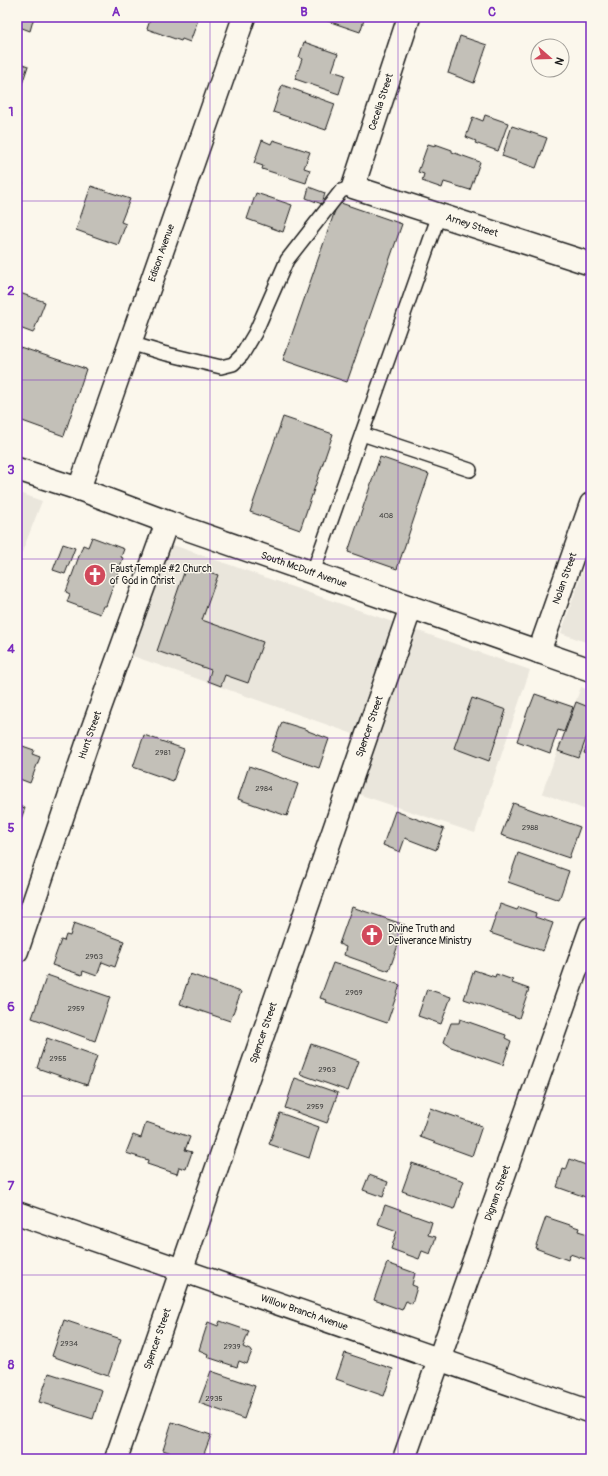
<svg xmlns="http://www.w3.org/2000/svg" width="608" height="1476" font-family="Pangolin,sans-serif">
  <rect width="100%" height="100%" fill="#fbf7ec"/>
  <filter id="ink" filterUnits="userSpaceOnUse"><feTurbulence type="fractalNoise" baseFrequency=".025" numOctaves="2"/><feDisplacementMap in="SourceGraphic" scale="8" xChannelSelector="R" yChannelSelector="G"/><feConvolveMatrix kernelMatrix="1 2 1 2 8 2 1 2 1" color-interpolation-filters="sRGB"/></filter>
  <g filter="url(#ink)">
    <g fill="#eae6dc">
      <polygon points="17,492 42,501 17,565"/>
      <polygon points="150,537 530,670 475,833 337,787 356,735 130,655"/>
      <polygon points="591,547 591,644 561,633"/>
      <polygon points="581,687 591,691 591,812 542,793"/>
    </g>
    <g fill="#c3c0b8" stroke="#1c1c1c">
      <polygon points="17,17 34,17 30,31 17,26"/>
      <polygon points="151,17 199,17 190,42 182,39 181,41 147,29"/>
      <polygon points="316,17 365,17 360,32"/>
      <polygon points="460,36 487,45 474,83 448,73"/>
      <polygon points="304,42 338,54 332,71 345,75 339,94 295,79 302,59 299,57"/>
      <polygon points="17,60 21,61 20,63 28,66 19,93 17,92"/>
      <polygon points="282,85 335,104 326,130 273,112"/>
      <polygon points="485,115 508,123 498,151 475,143 476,141 466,137 473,117 483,121"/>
      <polygon points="512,126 547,138 536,168 502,156"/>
      <polygon points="262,140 271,144 273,140 310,152 304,168 310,170 306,183 262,169 263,166 254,163"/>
      <polygon points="428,144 435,146 435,144 452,150 452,152 480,162 470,190 444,182 442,188 422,181 424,174 418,172"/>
      <polygon points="17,180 23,183 19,197 17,196"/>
      <polygon points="91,186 130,199 121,222 126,224 118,245 76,230"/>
      <polygon points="309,187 325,193 322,204 306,198"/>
      <polygon points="256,193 292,205 283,232 247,219"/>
      <polygon points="338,202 402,224 347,382 283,360"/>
      <polygon points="17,292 45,302 33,333 17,327"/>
      <polygon points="17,346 86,369 64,436 17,419"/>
      <polygon points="283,417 333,434 300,530 250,512"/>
      <polygon points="380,457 429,474 397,569 348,552"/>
      <polygon points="92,537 124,549 121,557 123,558 106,606 103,606 100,614 67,602 70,594 66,592 83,545 88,547"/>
      <polygon points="63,544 75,548 65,574 53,570"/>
      <polygon points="187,564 218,575 202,620 263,642 248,683 225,675 221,686 208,681 211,670 157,651"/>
      <polygon points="535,694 573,707 564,732 558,730 550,753 517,741 529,707 530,707"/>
      <polygon points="472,698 506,710 489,761 454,748"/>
      <polygon points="576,702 591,708 591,725 579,758 558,751"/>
      <polygon points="282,722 308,730 308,731 329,739 319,768 271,751"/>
      <polygon points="591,734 591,755 584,753"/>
      <polygon points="144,735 184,749 173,781 133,767"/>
      <polygon points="17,744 34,750 32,754 40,757 30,783 17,778"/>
      <polygon points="249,766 298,784 287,816 238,799"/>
      <polygon points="17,802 19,803 18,806 25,808 17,830"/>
      <polygon points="513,803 580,827 569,858 501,835"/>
      <polygon points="395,811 444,829 436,850 405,838 400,852 383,845"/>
      <polygon points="518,853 569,871 559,900 508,882"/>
      <polygon points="500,904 517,910 519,907 536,913 535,917 553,923 543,951 490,933"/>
      <polygon points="352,907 405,925 389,971 344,955 346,947 339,944"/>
      <polygon points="74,923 124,941 115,967 102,962 97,976 83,971 82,975 52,965 61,940 64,941 66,935 70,936"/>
      <polygon points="333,963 339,965 339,964 400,985 387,1023 326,1002 327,1000 320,998"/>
      <polygon points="474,970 495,977 496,974 513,980 512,983 529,989 519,1018 464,999"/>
      <polygon points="190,974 241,992 230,1021 180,1004"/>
      <polygon points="47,975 110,997 95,1041 32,1018"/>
      <polygon points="427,989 451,997 441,1024 418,1016"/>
      <polygon points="460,1019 506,1035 505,1038 511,1041 503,1065 451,1047 444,1042 451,1023 459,1023"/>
      <polygon points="47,1038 97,1056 87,1085 37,1068"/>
      <polygon points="311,1044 359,1061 348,1091 300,1074"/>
      <polygon points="295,1078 338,1093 327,1123 285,1108"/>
      <polygon points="430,1108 482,1126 472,1156 420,1137"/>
      <polygon points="280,1113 319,1127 309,1158 269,1144"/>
      <polygon points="146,1122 190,1137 185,1150 192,1152 186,1169 179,1167 177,1174 147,1164 148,1160 126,1153 133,1135 141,1138"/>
      <polygon points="570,1159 591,1167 591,1199 557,1187 563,1169 566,1170"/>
      <polygon points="412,1163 464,1181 454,1209 402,1191"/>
      <polygon points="369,1175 388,1182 383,1197 363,1190"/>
      <polygon points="385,1205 432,1222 428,1235 436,1237 430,1254 422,1251 419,1259 391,1249 397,1231 378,1224"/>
      <polygon points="546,1217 579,1228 578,1231 591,1235 591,1261 570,1254 568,1260 535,1248"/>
      <polygon points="387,1263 415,1273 412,1285 417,1287 412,1304 406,1301 402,1310 374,1300"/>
      <polygon points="64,1320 121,1339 108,1376 52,1356"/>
      <polygon points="220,1321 249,1331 243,1347 252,1351 247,1364 239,1361 237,1367 207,1357 208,1354 199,1350 208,1322 218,1326"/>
      <polygon points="345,1353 393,1369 384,1396 336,1379"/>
      <polygon points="211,1371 255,1386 244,1419 199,1403"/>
      <polygon points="49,1373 102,1390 93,1419 39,1402"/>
      <polygon points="172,1422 211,1435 202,1459 188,1459 163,1450"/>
    </g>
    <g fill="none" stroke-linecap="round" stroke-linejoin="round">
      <g stroke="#1c1c1c" stroke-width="16">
        <g id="service">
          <polyline points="130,343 163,353 221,367 233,364 242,355 255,333 287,260 341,191 353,187"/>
          <polyline points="362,434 470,470"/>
          <polyline points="313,572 439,215"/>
        </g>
      </g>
      <g stroke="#1c1c1c" stroke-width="25">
        <g id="minor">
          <path id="s1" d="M409 17 353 187 591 264"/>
          <path id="s2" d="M79 489 244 17"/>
          <path id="s3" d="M539 652 591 504"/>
          <path id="s4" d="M17 951 88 741 167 522"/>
          <path id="s5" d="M17 1213 591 1412"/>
          <path id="s6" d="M116 1459 411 607"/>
          <path id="s7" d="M404 1459 591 928"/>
        </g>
      </g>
      <g stroke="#1c1c1c" stroke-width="25">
        <g id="secondary">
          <path id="s8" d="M17 469 79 489 167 522 591 670"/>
        </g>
      </g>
      <use href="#service" stroke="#fbf7ec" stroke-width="13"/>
      <use href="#minor" stroke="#fbf7ec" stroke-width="22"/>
      <use href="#secondary" stroke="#fbf7ec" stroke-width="22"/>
    </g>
  </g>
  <path fill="none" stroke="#7b2cbf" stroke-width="1" stroke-opacity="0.55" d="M210 17V1459M398 17V1459M17 201H591M17 380H591M17 559H591M17 738H591M17 917H591M17 1096H591M17 1275H591"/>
  <defs>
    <g id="church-disc" transform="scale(1.15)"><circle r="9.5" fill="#d1495b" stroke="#fbf7ec"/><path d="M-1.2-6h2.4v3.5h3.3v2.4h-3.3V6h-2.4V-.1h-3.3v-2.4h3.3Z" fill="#fff"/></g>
  </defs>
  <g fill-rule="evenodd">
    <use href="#church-disc" x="95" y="575"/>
    <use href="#church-disc" x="372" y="935"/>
  </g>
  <g text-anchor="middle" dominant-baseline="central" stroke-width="3" stroke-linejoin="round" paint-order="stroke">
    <g font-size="8" fill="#464543">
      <text x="386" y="515">408</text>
      <text x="163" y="752">2981</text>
      <text x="264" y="788">2984</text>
      <text x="530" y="827">2988</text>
      <text x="94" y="956">2963</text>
      <text x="354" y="992">2969</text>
      <text x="76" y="1008">2959</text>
      <text x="58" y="1058">2955</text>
      <text x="327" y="1069">2963</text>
      <text x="315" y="1106">2959</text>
      <text x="69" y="1343">2934</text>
      <text x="232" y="1346">2939</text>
      <text x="214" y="1398">2935</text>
    </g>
    <g font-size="10" fill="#1c1c1c" stroke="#fbf7ec">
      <text transform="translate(381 102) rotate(-72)">Cecelia Street</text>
      <text stroke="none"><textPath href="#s1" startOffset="304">Arney Street</textPath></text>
      <text stroke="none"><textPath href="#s2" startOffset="250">Edison Avenue</textPath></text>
      <text stroke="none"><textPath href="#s8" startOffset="304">South McDuff Avenue</textPath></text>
      <text stroke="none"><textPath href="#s3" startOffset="78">Nolan Street</textPath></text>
      <text stroke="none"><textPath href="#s6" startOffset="775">Spencer Street</textPath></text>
      <text stroke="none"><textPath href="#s4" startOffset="228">Hunt Street</textPath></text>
      <text stroke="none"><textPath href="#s6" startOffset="451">Spencer Street</textPath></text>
      <text stroke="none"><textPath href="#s7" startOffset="282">Dignan Street</textPath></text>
      <text stroke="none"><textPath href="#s5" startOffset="304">Willow Branch Avenue</textPath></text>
      <text stroke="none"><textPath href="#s6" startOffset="127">Spencer Street</textPath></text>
    </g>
    <g font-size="10" fill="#1c1c1c" stroke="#fbf7ec" text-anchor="start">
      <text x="110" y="569">Faust Temple #2 Church<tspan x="110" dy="12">of God in Christ</tspan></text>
      <text x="388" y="929">Divine Truth and<tspan x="388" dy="12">Deliverance Ministry</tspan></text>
    </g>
  </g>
  <rect width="608" height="1476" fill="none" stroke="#fbf7ec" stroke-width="44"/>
  <g transform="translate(550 58) rotate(110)"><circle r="19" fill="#fbf7ec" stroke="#a29f99"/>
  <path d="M0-3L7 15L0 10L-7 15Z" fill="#d1495b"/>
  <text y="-6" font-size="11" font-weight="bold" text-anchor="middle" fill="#1c1c1c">N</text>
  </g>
  <rect x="22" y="22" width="564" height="1432" fill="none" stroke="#7b2cbf" stroke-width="1.5"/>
  <g font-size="13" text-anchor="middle" font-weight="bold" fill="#7b2cbf">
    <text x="116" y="16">A</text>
    <text x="304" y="16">B</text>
    <text x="492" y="16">C</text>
    <text x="11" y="116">1</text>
    <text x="11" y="295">2</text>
    <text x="11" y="474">3</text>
    <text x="11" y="653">4</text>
    <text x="11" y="832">5</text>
    <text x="11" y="1011">6</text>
    <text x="11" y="1190">7</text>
    <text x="11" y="1369">8</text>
  </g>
</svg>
